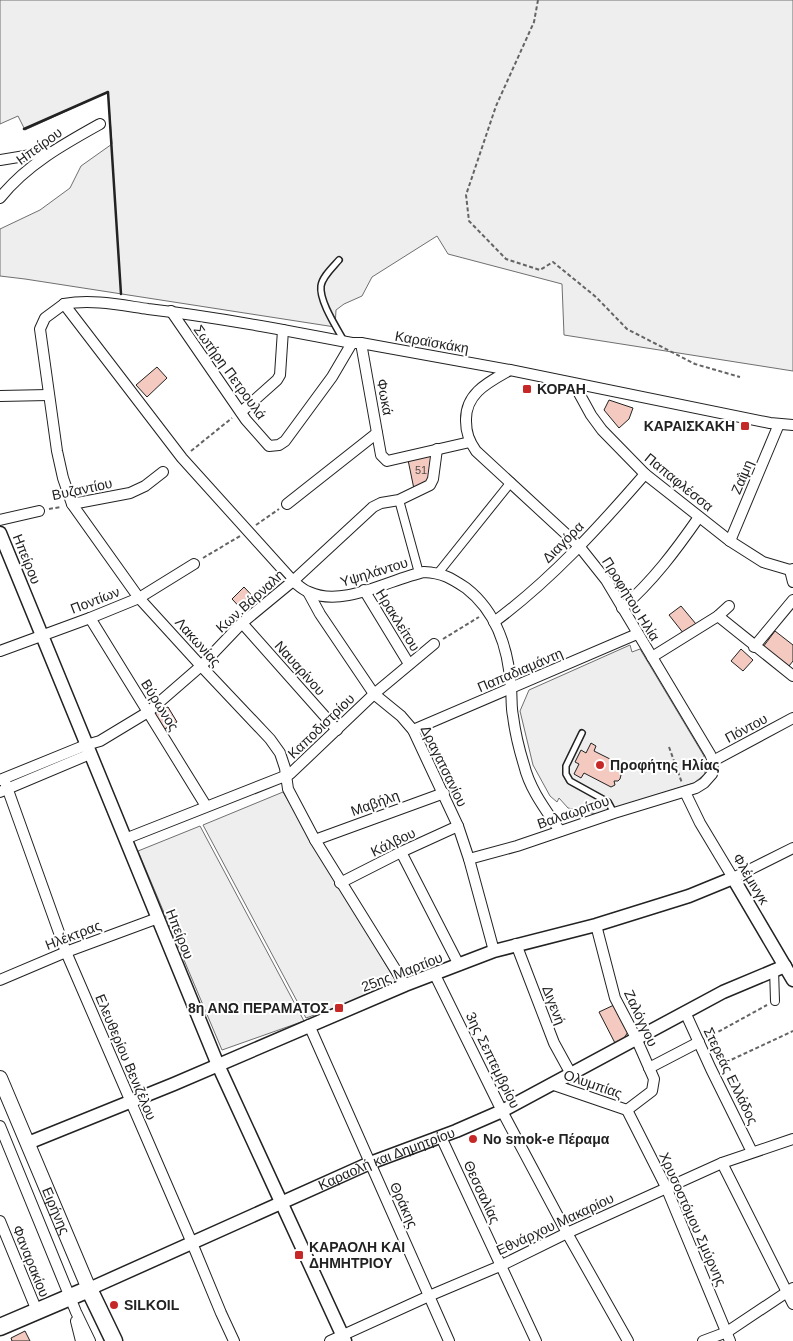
<svg xmlns="http://www.w3.org/2000/svg" width="793" height="1341" font-family="Helvetica,sans-serif">
  <rect width="100%" height="100%" fill="#fff"/>
  <g fill="#eee" stroke="#6f6f6f">
    <polygon points="0,0 793,0 793,371 564,335 562,284 448,254 437,236 372,277 362,296 344,304 336,310 335,327 25,279 0,276 0,229 40,210 70,188 81,166 112,144 108,92 25,130 18,116 0,124"/>
    <polygon points="630,645 632,652 640,649 704,756 705,774 694,783 596,814 568,808 559,798 557,802 550,796 533,765 520,711 529,690"/>
    <polygon points="283,792 398,985 306,1018 203,825"/>
    <polygon points="200,826 304,1021 222,1050 138,851"/>
  </g>
  <g fill="#f3c9c0" stroke="#222">
    <polygon points="157,367 167,378 147,397 136,385"/>
    <polygon points="609,400 633,408 629,419 619,428 604,410"/>
    <polygon points="434,452 430,480 414,489 408,460"/>
    <polygon points="244,587 260,604 247,615 232,599"/>
    <polygon points="681,606 696,624 684,634 669,615"/>
    <polygon points="775,631 793,645 793,661 789,666 763,647"/>
    <polygon points="741,649 753,660 743,671 731,661"/>
    <polygon points="168,707 177,722 163,730 154,714"/>
    <polygon points="591,743 596,746 594,751 622,765 623,770 619,773 621,775 620,779 618,781 614,781 615,785 611,787 584,773 581,778 574,774 579,764 575,762 581,750 586,753"/>
    <polygon points="614,1005 628,1032 622,1041 616,1045 599,1012"/>
    <polygon points="25,1331 30,1341 12,1341 11,1338"/>
  </g>
  <g fill="none" stroke-linecap="round" stroke-linejoin="round">
    <g stroke="#222" stroke-width="8">
      <g id="service">
        <path d="M339 260C333 267 322 277 321 286 319 301 337 328 344 341"/>
        <polyline points="582,733 566,766 566,774 570,781 608,802 614,813"/>
      </g>
    </g>
    <g stroke="#222" stroke-width="10">
      <g id="pedestrian">
        <polyline points="399,500 419,573"/>
        <polyline points="439,572 511,482"/>
        <polyline points="774,969 775,1001"/>
      </g>
    </g>
    <g stroke="#222" stroke-width="12">
      <g id="minor">
        <polyline points="0,160 49,152"/>
        <path d="M0 198C26 165 64 144 100 124"/>
        <path d="M64 304 182 458 293 581C298 585 303 590 309 592 343 608 390 579 424 572 443 573 451 578 466 588 497 612 509 651 511 689 512 698 511 707 513 716 515 732 519 749 524 765 530 790 546 810 560 831"/>
        <polyline points="64,304 45,318 40,329 57,451 63,478 72,504 139,598 201,666 270,739 280,753 285,768 288,789 315,840 405,985"/>
        <path d="M64 304C92 299 120 305 148 309 216 317 284 330 352 343H361L510 370 770 423 793 425"/>
        <polyline points="171,311 246,420 269,446 279,445 285,441 332,377 352,343"/>
        <polyline points="361,343 381,455 387,461 470,442"/>
        <polyline points="574,384 591,415 602,430 645,474 730,541 763,562 790,570 793,569"/>
        <polyline points="0,396 48,395"/>
        <polyline points="241,412 277,380 280,375 283,330"/>
        <polyline points="72,504 130,493 145,486 163,472"/>
        <polyline points="287,504 377,433"/>
        <polyline points="0,520 39,511"/>
        <polyline points="730,541 779,424"/>
        <polyline points="790,570 793,582"/>
        <polyline points="364,590 409,664"/>
        <polyline points="308,592 320,614 374,694 401,716 413,730 458,826 469,859 494,951"/>
        <path d="M622 608C653 581 676 550 699 517"/>
        <polyline points="718,616 793,676"/>
        <polyline points="90,618 206,806"/>
        <path d="M494 622C551 580 599 527 645 474"/>
        <polyline points="242,623 337,730"/>
        <polyline points="754,647 793,600"/>
        <polyline points="0,651 90,618 139,598 194,564"/>
        <polyline points="652,657 718,616 729,606"/>
        <polyline points="413,730 637,634"/>
        <polyline points="713,761 793,718"/>
        <polyline points="4,779 66,952 192,1243 221,1313 234,1341"/>
        <polyline points="0,780 86,745 100,741 148,712 201,666 242,623 293,581 373,507 381,503 399,500 430,485 433,479 437,449"/>
        <polyline points="0,792 90,754"/>
        <polyline points="685,792 700,823 733,878 793,848"/>
        <polyline points="125,839 290,774 374,694 434,644"/>
        <polyline points="315,840 444,793"/>
        <polyline points="401,852 459,965"/>
        <path d="M469 859 517 846 614 813 696 788 704 783 712 774 713 761 710 754 606 580 579 546 476 451C469 441 466 433 466 421 465 393 489 382 510 370"/>
        <polyline points="340,883 401,852 458,826"/>
        <polyline points="596,925 615,998 636,1038 654,1079 652,1091 627,1110"/>
        <polyline points="516,944 554,1043 571,1074"/>
        <polyline points="435,975 502,1111 567,1233 628,1341"/>
        <polyline points="0,980 66,952 158,918"/>
        <polyline points="685,1012 711,1069 752,1152"/>
        <polyline points="309,1025 449,1341"/>
        <polyline points="649,1068 699,1042"/>
        <polyline points="551,1084 627,1110"/>
        <polyline points="627,1110 666,1187 730,1341"/>
        <polyline points="0,1126 76,1312 90,1341"/>
        <polyline points="441,1137 536,1341"/>
        <polyline points="722,1163 793,1304"/>
        <polyline points="0,1221 37,1311"/>
        <polyline points="76,1321 81,1341"/>
        <polyline points="330,1341 429,1296 500,1266 567,1233 722,1163 793,1139"/>
        <polyline points="703,1341 727,1332 793,1288"/>
      </g>
    </g>
    <g stroke="#222" stroke-width="15">
      <g id="tertiary">
        <polyline points="0,533 218,1065 345,1341"/>
        <polyline points="28,1143 174,1084 405,985 494,951 596,925 689,896 733,878 793,980"/>
        <path id="s1" d="M89 1289 370 1163 456 1131 502 1111 723 992 785 966"/>
      </g>
    </g>
    <g stroke="#222" stroke-width="16">
      <g id="secondary">
        <path id="s2" d="M0 1078 89 1289"/>
      </g>
    </g>
    <g stroke="#222" stroke-width="19">
      <polyline id="primary" points="0,1327 89,1289 114,1341"/>
    </g>
    <g stroke="#646464" stroke-width="2" stroke-dasharray="4 2.5" stroke-linecap="butt">
      <polyline points="538,0 534,22 496,106 466,195 469,221 506,259 540,270 553,262 596,297 627,329 695,364 740,377"/>
      <polyline points="191,451 232,418"/>
      <polyline points="49,509 61,507"/>
      <polyline points="256,525 279,509"/>
      <polyline points="203,558 240,536"/>
      <polyline points="443,639 479,617"/>
      <polyline points="669,747 682,783"/>
      <polyline points="707,1038 767,1005"/>
      <polyline points="720,1065 793,1031"/>
    </g>
    <use href="#service" stroke="#fff" stroke-width="5"/>
    <use href="#pedestrian" stroke="#fff" stroke-width="8"/>
    <use href="#minor" stroke="#fff" stroke-width="10"/>
    <use href="#tertiary" stroke="#fff" stroke-width="12"/>
    <use href="#secondary" stroke="#fff" stroke-width="14"/>
    <use href="#primary" stroke="#fff" stroke-width="16"/>
    <polyline stroke="#222" stroke-width="2.5" points="24,129 108,92 121,294"/>
  </g>
  <g fill="#c62828" stroke="#fff" stroke-width="2">
    <rect x="522" y="384" width="10" height="10" rx="2.5"/>
    <rect x="740" y="421" width="10" height="10" rx="2.5"/>
    <circle cx="600" cy="765" r="5"/>
    <rect x="334" y="1003" width="10" height="10" rx="2.5"/>
    <circle cx="473" cy="1139" r="5"/>
    <rect x="294" y="1250" width="10" height="10" rx="2.5"/>
    <circle cx="114" cy="1305" r="5"/>
  </g>
  <g text-anchor="middle" dominant-baseline="central" stroke-width="4" stroke-linejoin="round" paint-order="stroke">
    <g font-size="11" fill="#564c4a">
      <text x="421" y="470">51</text>
    </g>
    <g font-size="14" fill="#222" stroke="#fff">
      <text transform="translate(39 146) rotate(-36)">Ηπείρου</text>
      <text transform="translate(432 342) rotate(10)">Καραϊσκάκη</text>
      <text transform="translate(230 372) rotate(54)">Σωτήρη Πετρουλά</text>
      <text transform="translate(385 397) rotate(80)">Φωκά</text>
      <text transform="translate(742 477) rotate(-67)">Ζαΐμη</text>
      <text transform="translate(679 482) rotate(39)">Παπαφλέσσα</text>
      <text transform="translate(82 489) rotate(-12)">Βυζαντίου</text>
      <text transform="translate(563 542) rotate(-45)">Διαγόρα</text>
      <text transform="translate(27 559) rotate(68)">Ηπείρου</text>
      <text transform="translate(374 572) rotate(-17)">Υψηλάντου</text>
      <text transform="translate(631 599) rotate(58)">Προφήτου Ηλία</text>
      <text transform="translate(95 600) rotate(-21)">Ποντίων</text>
      <text transform="translate(250 601) rotate(-42)">Κων.Βάρναλη</text>
      <text transform="translate(398 620) rotate(58)">Ηρακλείτου</text>
      <text transform="translate(198 642) rotate(48)">Λακωνίας</text>
      <text transform="translate(300 668) rotate(48)">Ναυαρίνου</text>
      <text transform="translate(520 670) rotate(-23)">Παπαδιαμάντη</text>
      <text transform="translate(160 705) rotate(58)">Βύρωνος</text>
      <text transform="translate(321 726) rotate(-44)">Καποδιστρίου</text>
      <text transform="translate(746 728) rotate(-28)">Πόντου</text>
      <text transform="translate(444 766) rotate(64)">Δραγατσανίου</text>
      <text transform="translate(375 803) rotate(-20)">Μαβήλη</text>
      <text transform="translate(573 812) rotate(-19)">Βαλαωρίτου</text>
      <text transform="translate(393 842) rotate(-26)">Κάλβου</text>
      <text transform="translate(751 879) rotate(59)">Φλέμινγκ</text>
      <text transform="translate(180 934) rotate(68)">Ηπείρου</text>
      <text transform="translate(73 935) rotate(-21)">Ηλέκτρας</text>
      <text transform="translate(402 972) rotate(-21)">25ης Μαρτίου</text>
      <text transform="translate(554 1005) rotate(69)">Διγενή</text>
      <text transform="translate(641 1018) rotate(65)">Ζαλόγγου</text>
      <text transform="translate(126 1057) rotate(67)">Ελευθερίου Βενιζέλου</text>
      <text transform="translate(493 1060) rotate(64)">3ης Σεπτεμβρίου</text>
      <text transform="translate(731 1076) rotate(64)">Στερεάς Ελλάδος</text>
      <text transform="translate(593 1084) rotate(19)">Ολυμπίας</text>
      <text stroke="none"><textPath href="#s1" startOffset="325">Καραολή και Δημητρίου</textPath></text>
      <text transform="translate(482 1192) rotate(65)">Θεσσαλίας</text>
      <text transform="translate(404 1205) rotate(66)">Θράκης</text>
      <text stroke="none"><textPath href="#s2" startOffset="144">Ειρήνης</textPath></text>
      <text transform="translate(693 1219) rotate(66)">Χρυσοστόμου Σμύρνης</text>
      <text transform="translate(555 1224) rotate(-25)">Εθνάρχου Μακαρίου</text>
      <text transform="translate(31 1261) rotate(68)">Φαναρακίου</text>
    </g>
    <g font-size="14" font-weight="bold" fill="#222" stroke="#fff" text-anchor="start">
      <text x="537" y="389">ΚΟΡΑΗ</text>
      <text x="735" y="426" text-anchor="end">ΚΑΡΑΙΣΚΑΚΗ</text>
      <text x="610" y="765">Προφήτης Ηλίας</text>
      <text x="329" y="1008" text-anchor="end">8η ΑΝΩ ΠΕΡΑΜΑΤΟΣ</text>
      <text x="483" y="1139">No smok-e Πέραμα</text>
      <text x="309" y="1247">ΚΑΡΑΟΛΗ ΚΑΙ<tspan x="309" dy="16">ΔΗΜΗΤΡΙΟΥ</tspan></text>
      <text x="124" y="1305">SILKOIL</text>
    </g>
  </g>
</svg>
